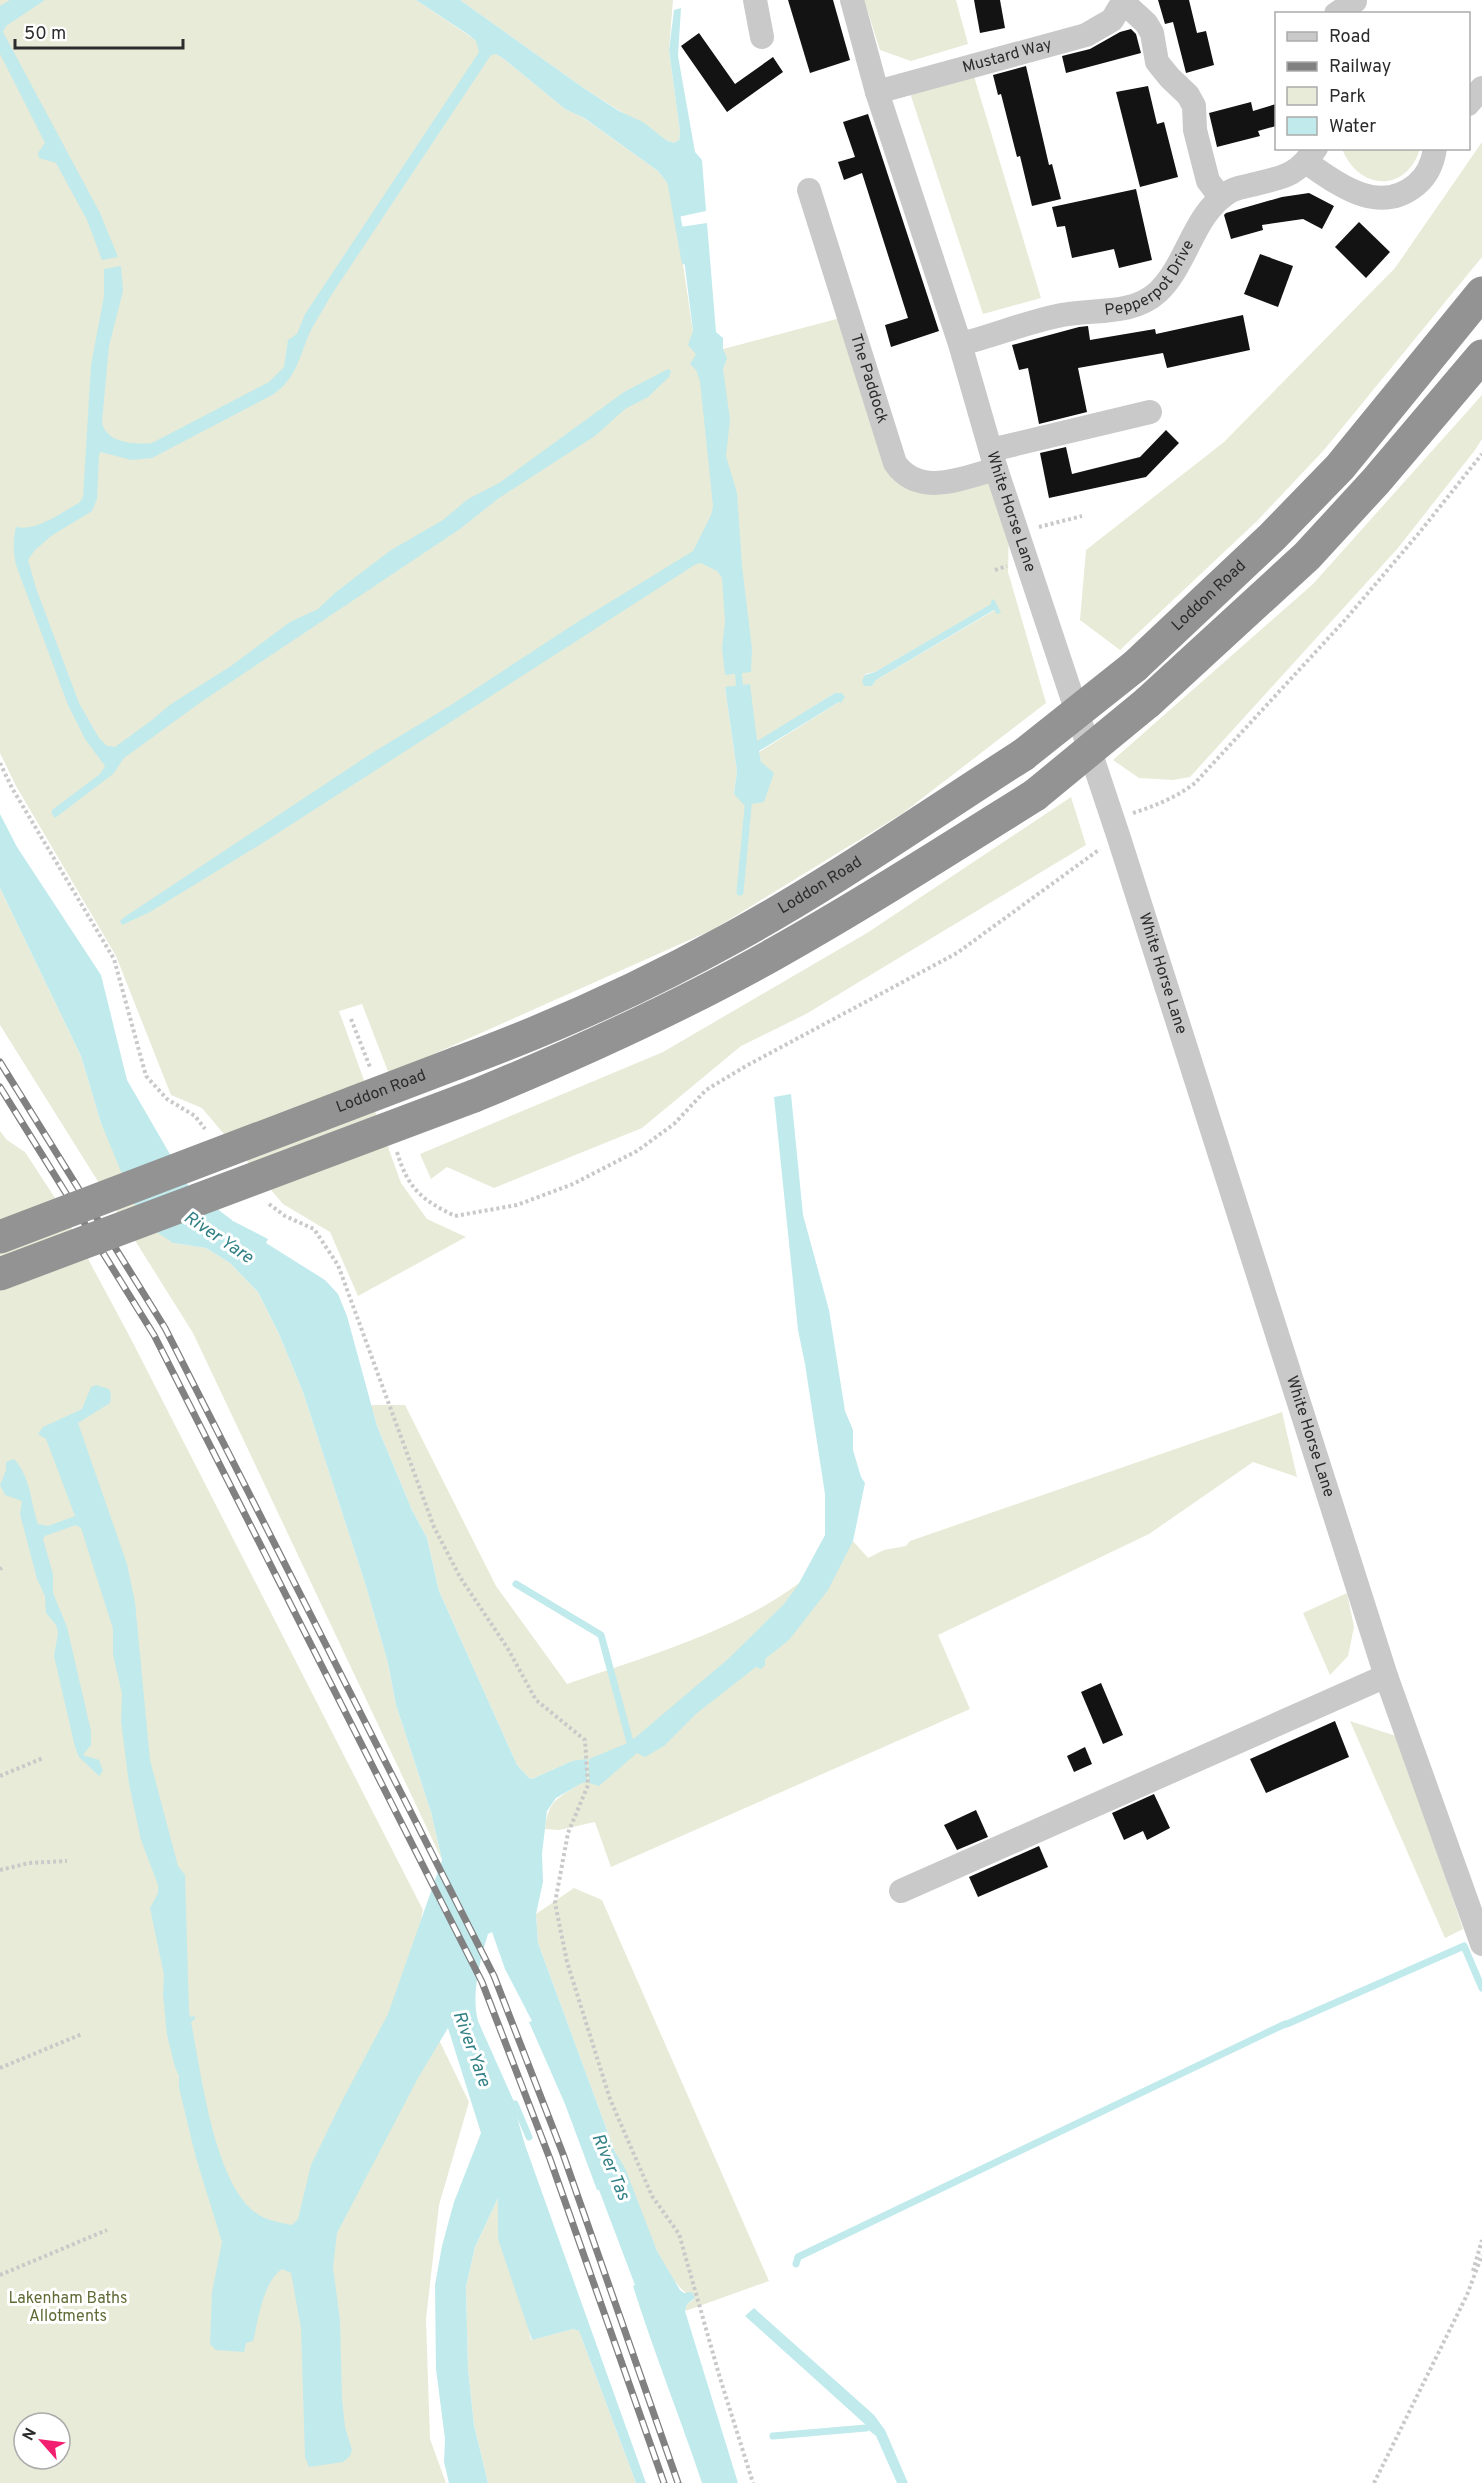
<svg xmlns="http://www.w3.org/2000/svg" width="1482" height="2483" font-family="Overpass,sans-serif">
  <rect width="100%" height="100%" fill="#fff"/>
  <g fill="#e8ebd7" fill-rule="evenodd">
    <path d="M0 0H416L504 59 565 109 582 117 658 171 672 189 696 353 723 349 844 317 891 473 987 475 1009 531 1008 572 1046 703 903 813 714 929 389 1074 362 1004 339 1011 401 1183 427 1219 466 1237 358 1296 330 1232 283 1204 202 1108 171 1095 116 956 16 786 0 753ZM992 604 997 614 995 610 876 680 872 686 865 674 875 672ZM725 687 757 742 835 693 839 702 759 752 761 762 734 794 737 771Z"/>
    <polygon points="460,0 673,0 669,50 680,132 679,140 674,143 666,140 585,89"/>
    <polygon points="864,0 956,0 968,44 911,61 880,50"/>
    <polygon points="973,73 1041,298 983,314 910,93"/>
    <polygon points="1482,142 1482,257 1324,450 1257,521 1120,650 1080,620 1086,550 1224,442 1395,268"/>
    <path d="M1342 149V148L1420 149C1406 193 1359 191 1342 149Z"/>
    <polygon points="1482,395 1482,439 1475,450 1398,548 1190,777 1173,780 1139,778 1113,760 1313,584"/>
    <polygon points="1071,797 1086,845 806,1014 741,1046 642,1128 494,1188 447,1167 431,1179 420,1154 663,1052 867,933"/>
    <polygon points="0,888 81,1056 101,1123 173,1243 206,1248 230,1263 258,1292 279,1334 303,1392 366,1586 388,1663 396,1705 431,1812 442,1860 193,1333 0,1025"/>
    <path d="M0 1131 7 1140 25 1152 57 1201 131 1339 423 1910 412 1963 427 2015 469 2102 439 2205 426 2319 430 2439 446 2483H0ZM24 2423H60V2459H24Z"/>
    <path d="M371 1405H405L496 1586 567 1684C633 1661 702 1641 764 1606 796 1588 824 1564 853 1541L868 1558 884 1550 906 1546 910 1541 1282 1412 1297 1477 1253 1462 1149 1534 938 1635 970 1709 611 1867 595 1822 559 1830 545 1829C549 1798 558 1799 581 1783L572 1761 532 1779 529 1778 517 1765 439 1591 427 1538 412 1510 377 1426Z"/>
    <polygon points="1347,1593 1354,1627 1348,1656 1330,1675 1303,1613"/>
    <polygon points="1350,1721 1399,1737 1463,1929 1445,1938"/>
    <path d="M574 1888 602 1900 769 2281 685 2311 687 2304 695 2299C655 2279 639 2191 615 2152L538 1943 536 1914Z"/>
    <polygon points="499,2196 531,2340 573,2329 579,2331 636,2483 488,2483 474,2425 468,2368 466,2287 475,2247"/>
  </g>
  <g fill="#c1eaed">
    <polygon points="10,0 45,0 6,26 3,32 100,213 118,257 102,260 87,220 56,163 39,158 38,153 45,143 0,54 0,6"/>
    <path d="M416 0H460L585 89 619 111 643 122 666 140 674 143 679 140 680 132 669 50 674 10 681 8 678 56 695 152 702 160 706 211 678 217 672 189 658 171 584 118 565 109 504 59 496 54 491 55 330 297C324 308 317 319 311 330 299 356 298 376 274 394L152 458 131 460 101 452 99 455 97 499 92 511 51 536 34 551 28 560 36 588 79 703 99 738 107 746 115 747 152 720 171 704 231 666 290 622 318 609 336 592 391 550 443 520 468 499 499 483 624 392 668 369 671 371 669 377 648 397 625 409 595 436 499 498 460 529 201 702 124 758 113 774 55 818 52 814V810L100 774 105 766 85 739 68 705 16 565C13 552 13 540 16 527 36 532 62 512 79 503L83 497 91 365 104 296V269L121 266 123 291 109 346 102 422C105 443 136 445 152 443L269 382 284 367 288 340 297 334 305 314 319 293 479 52 476 41 469 35Z"/>
    <polygon points="707,223 716,332 723,338 723,349 727,358 723,369 730,419 726,456 737,493 742,566 752,649 751,672 725,675 722,648 725,621 722,578 717,571 701,563 696,564 261,844 150,912 122,925 120,921 123,918 372,753 451,705 579,621 693,551 711,515 713,506 700,381 696,370 690,364 696,354 688,345 693,331 680,227"/>
    <polygon points="994,599 1001,613 997,614 994,610 876,680 872,686 864,686 862,681 865,675 875,672 991,604 991,601"/>
    <polygon points="750,684 757,741 835,693 842,693 845,697 841,703 839,702 759,751 761,762 774,773 764,802 744,805 734,794 737,771 725,687"/>
    <path d="M0 814 17 847 101 975 127 1080 189 1187 233 1221 268 1239 266 1243 325 1280 338 1294 347 1316 377 1426 412 1510 427 1538 439 1591 517 1765 529 1778 532 1779 572 1761 587 1759V1782L582 1783 556 1798 547 1811 542 1854 543 1882 536 1914 538 1943 615 2152 625 2168 657 2251 680 2290 684 2293 692 2292 695 2298 687 2304 685 2311 738 2483H702C680 2417 654 2353 633 2286L635 2285 599 2190H597L565 2104 529 2022 532 2021 505 1969 492 1932 488 1934C480 1960 471 1995 478 2021L515 2104V2110L525 2145 646 2483H636L579 2331 573 2329 532 2340 498 2239V2198L475 2247 466 2287 468 2368 474 2425 488 2483H449L444 2462 445 2439 436 2369 435 2285 442 2246 454 2202 481 2133 448 2028 418 2078 337 2233 333 2267 340 2320 342 2398 345 2427 352 2450 350 2456 343 2462 309 2467 305 2457 301 2328 291 2273 282 2269C264 2281 258 2318 254 2338L253 2341 246 2343 244 2352 216 2350 210 2344 212 2292 222 2242 196 2158 179 2088V2076L175 2067 167 2035 163 1994 164 1975 150 1908 158 1893V1885L141 1840 129 1784 121 1721 122 1694 113 1654V1629L81 1528 76 1525 45 1536 43 1539 53 1574V1593L67 1627 91 1731V1745L83 1755 99 1760 103 1771 99 1776 79 1757 75 1747 54 1656 58 1633 56 1625 46 1613 45 1596 37 1579 20 1514 22 1501 5 1495 0 1485 6 1470V1462L14 1459C31 1478 30 1500 38 1524L48 1526 75 1516 46 1439 38 1434 43 1427 82 1409 91 1387 96 1385 109 1389 111 1394 110 1403 78 1423 127 1564 135 1602 150 1760 178 1866 185 1875 189 2012 190 2017 195 2016V2019L191 2022C201 2072 213 2172 250 2208 262 2220 276 2222 292 2225L298 2219 311 2165 342 2101 388 2014 442 1860 431 1812 396 1705 388 1663 366 1586 303 1392 279 1334 258 1292 230 1263 206 1248 173 1243 142 1222 101 1123 81 1056 0 888Z"/>
    <polygon points="791,1094 803,1215 829,1310 845,1411 853,1430 853,1450 861,1477 865,1483 853,1541 828,1590 789,1640 765,1659 765,1665 761,1669 756,1667 697,1713 664,1746 645,1757 637,1753 599,1786 589,1783 589,1759 630,1742 728,1659 784,1604 798,1585 825,1535 825,1494 805,1364 798,1330 774,1097"/>
    <polygon points="754,2308 874,2415 885,2430 908,2483 897,2483 876,2436 866,2428 866,2425 745,2316"/>
  </g>
  <g fill="none" stroke-linecap="round" stroke-linejoin="round">
    <g stroke="#c1eaed" stroke-width="7">
      <polyline points="671,183 685,261"/>
      <polyline points="738,667 740,692"/>
      <polyline points="740,892 748,807 748,796"/>
      <polyline points="516,1584 601,1635 630,1742"/>
      <polyline points="1287,2024 1464,1946 1482,1988"/>
      <polyline points="515,2104 529,2137"/>
      <polyline points="796,2264 798,2257 1285,2024"/>
      <polyline points="773,2436 866,2428"/>
    </g>
  </g>
  <g fill="#131313">
    <polygon points="788,0 833,0 850,60 810,73"/>
    <polygon points="974,0 1000,0 1005,28 980,33"/>
    <polygon points="1158,0 1189,0 1197,33 1206,31 1214,65 1186,73 1173,22 1165,24"/>
    <polygon points="1131,29 1136,34 1141,53 1066,73 1062,56 1090,49 1120,32"/>
    <polygon points="699,33 735,84 773,57 783,72 727,112 681,46"/>
    <polygon points="1026,66 1049,165 1052,164 1061,199 1032,206 1020,156 1017,157 1001,94 998,95 993,75"/>
    <polygon points="1148,86 1157,124 1164,122 1178,177 1140,187 1116,92"/>
    <polygon points="1251,102 1253,111 1276,104 1276,126 1258,131 1260,136 1217,147 1209,113"/>
    <polygon points="868,114 939,331 891,347 885,325 908,318 862,173 844,180 838,162 855,157 843,122"/>
    <polygon points="1136,189 1152,260 1119,268 1114,249 1072,258 1065,226 1057,227 1052,207"/>
    <polygon points="1309,193 1334,206 1322,229 1303,219 1262,225 1263,230 1231,239 1224,215 1226,213 1282,197"/>
    <polygon points="1359,222 1390,252 1366,278 1335,247"/>
    <polygon points="1260,254 1293,266 1278,307 1244,294"/>
    <polygon points="1243,315 1250,350 1167,368 1163,353 1078,368 1087,412 1039,424 1028,368 1019,370 1012,345 1079,327 1088,326 1090,340 1155,329 1156,334"/>
    <polygon points="1166,430 1179,443 1146,477 1049,498 1040,453 1066,447 1072,474 1140,457"/>
    <polygon points="1101,1683 1123,1735 1103,1744 1081,1692"/>
    <polygon points="1335,1721 1349,1757 1266,1793 1250,1759"/>
    <polygon points="1085,1747 1092,1764 1074,1772 1067,1756"/>
    <polygon points="1154,1794 1170,1828 1147,1840 1143,1831 1124,1840 1112,1813"/>
    <polygon points="976,1810 988,1837 957,1850 944,1825"/>
    <polygon points="1039,1846 1048,1867 978,1897 969,1877"/>
  </g>
  <g fill="none" stroke-linecap="round" stroke-linejoin="round">
    <g stroke="#c9c9c9" stroke-width="4" stroke-dasharray="3 3" stroke-linecap="butt">
      <polyline points="1039,527 1082,516"/>
      <polyline points="995,570 1007,566"/>
      <polyline points="0,763 12,788 114,959 146,1076 167,1099 195,1116 205,1129"/>
      <path d="M1133 813C1155 806 1177 797 1195 783L1345 620 1419 533 1482 454"/>
      <polyline points="351,1019 370,1067"/>
      <path d="M397 1152C408 1189 422 1200 455 1216L517 1205 573 1184 637 1151 674 1124 706 1090 746 1066 957 953 1100 849"/>
      <polyline points="269,1204 285,1216 314,1229 338,1265 434,1527 460,1577 508,1649 536,1700 585,1740 588,1785 568,1833 555,1903 567,1962 610,2099 652,2196 679,2234 720,2378 753,2483"/>
      <polyline points="0,1569 2,1568"/>
      <polyline points="0,1776 43,1758"/>
      <polyline points="0,1870 29,1863 67,1861"/>
      <polyline points="0,2068 82,2034"/>
      <polyline points="1473,2271 1482,2240"/>
      <polyline points="0,2275 107,2230"/>
      <polyline points="1374,2483 1467,2295 1482,2255"/>
    </g>
    <g stroke="#c9c9c9" stroke-width="24">
      <polyline points="755,0 762,37"/>
      <path id="s1" d="M852 0 877 92 960 344 996 469 1119 838 1386 1676 1482 1944"/>
      <polyline points="1123,2 1146,23 1152,33 1157,62 1170,78 1188,95 1194,106 1195,130 1208,181 1221,198"/>
      <polyline points="1336,14 1355,1"/>
      <path id="s2" d="M877 92 1086 35 1112 20 1124 0"/>
      <polyline points="1468,104 1482,88"/>
      <path d="M1306 162C1338 184 1378 216 1416 185 1427 176 1433 163 1435 148"/>
      <path id="s3" d="M809 190 895 463C919 498 962 478 996 469"/>
      <path id="s4" d="M960 344C993 336 1024 323 1057 316 1090 308 1131 317 1158 292 1188 263 1193 214 1229 192 1235 188 1244 187 1251 185 1283 177 1296 177 1316 148"/>
      <polyline points="991,450 1150,412"/>
      <polyline points="901,1891 1386,1676"/>
    </g>
    <g stroke="#939393" stroke-width="33">
      <path id="s5" d="M1135 666 1272 537 1340 467 1482 293"/>
      <polyline points="1148,702 1307,556 1376,481 1482,356"/>
      <path id="s6" d="M457 1063C550 1029 643 987 730 939 831 884 926 817 1023 755"/>
      <path d="M474 1096C576 1054 678 1008 774 954 863 904 949 849 1035 795"/>
    </g>
    <g stroke="#818181" stroke-width="7">
      <g id="rail">
        <polyline points="0,1062 165,1328 494,1976 563,2154 678,2483"/>
        <polyline points="0,1087 154,1335 482,1982 550,2159 664,2483"/>
      </g>
    </g>
    <use href="#rail" stroke="#fff" stroke-width="4.5" stroke-dasharray="14" stroke-linecap="butt"/>
    <g stroke="#939393" stroke-width="33">
      <polyline points="1023,755 1135,666"/>
      <polyline points="1035,795 1148,702"/>
      <path id="s7" d="M0 1237 457 1063"/>
      <polyline points="0,1274 474,1096"/>
    </g>
  </g>
  <g text-anchor="middle" dominant-baseline="central" stroke-width="6" stroke-linejoin="round" paint-order="stroke">
    <g font-size="16" fill="#2c2c2c" stroke="#fff">
      <text stroke="none"><textPath href="#s2" startOffset="135">Mustard Way</textPath></text>
      <text stroke="none"><textPath href="#s4" startOffset="208">Pepperpot Drive</textPath></text>
      <text stroke="none"><textPath href="#s3" startOffset="198">The Paddock</textPath></text>
      <text stroke="none"><textPath href="#s1" startOffset="536">White Horse Lane</textPath></text>
      <text stroke="none"><textPath href="#s5" startOffset="102">Loddon Road</textPath></text>
      <text stroke="none"><textPath href="#s6" startOffset="405">Loddon Road</textPath></text>
      <text stroke="none"><textPath href="#s1" startOffset="1022">White Horse Lane</textPath></text>
      <text stroke="none"><textPath href="#s7" startOffset="408">Loddon Road</textPath></text>
      <text stroke="none"><textPath href="#s1" startOffset="1508">White Horse Lane</textPath></text>
    </g>
    <g font-size="16" fill="#5f6a36" stroke="#fff">
      <text x="68" y="2299">Lakenham Baths<tspan x="68" dy="18">Allotments</tspan></text>
    </g>
    <g font-size="18" font-style="italic" fill="#318086" stroke="#fff">
      <text transform="translate(218 1238) rotate(34)">River Yare</text>
      <text transform="translate(471 2049) rotate(70)">River Yare</text>
      <text transform="translate(610 2167) rotate(67)">River Tas</text>
    </g>
  </g>
  <rect x="1275" y="12" width="195" height="138" fill="#ffffff" stroke="#ababab" stroke-width="1.5"/>
  <rect x="1287" y="32" width="30" height="9" fill="#c9c9c9" stroke="#ababab" stroke-width="1.5"/>
  <text x="1329" y="42" font-size="18" fill="#2c2c2c">Road</text>
  <rect x="1287" y="62" width="30" height="9" fill="#818181" stroke="#ababab" stroke-width="1.5"/>
  <text x="1329" y="72" font-size="18" fill="#2c2c2c">Railway</text>
  <rect x="1287" y="87" width="30" height="18" fill="#e8ebd7" stroke="#ababab" stroke-width="1.5"/>
  <text x="1329" y="102" font-size="18" fill="#2c2c2c">Park</text>
  <rect x="1287" y="117" width="30" height="18" fill="#c1eaed" stroke="#ababab" stroke-width="1.5"/>
  <text x="1329" y="132" font-size="18" fill="#2c2c2c">Water</text>
  <g transform="translate(42 2441) rotate(298)"><circle r="28" fill="#ffffff" stroke="#ababab" stroke-width="1.5"/>
  <path d="M0-4.5L10 22L0 15L-10 22Z" fill="#f21f71"/>
  <text y="-9" font-size="16" font-weight="bold" text-anchor="middle" fill="#2c2c2c">N</text>
  </g>
  <path d="M15 39v9h168v-9" fill="none" stroke="#2c2c2c" stroke-width="3"/>
  <text x="24" y="39" font-size="18" fill="#2c2c2c" stroke="#ffffff" stroke-width="4.5" paint-order="stroke">50 m</text>
</svg>
